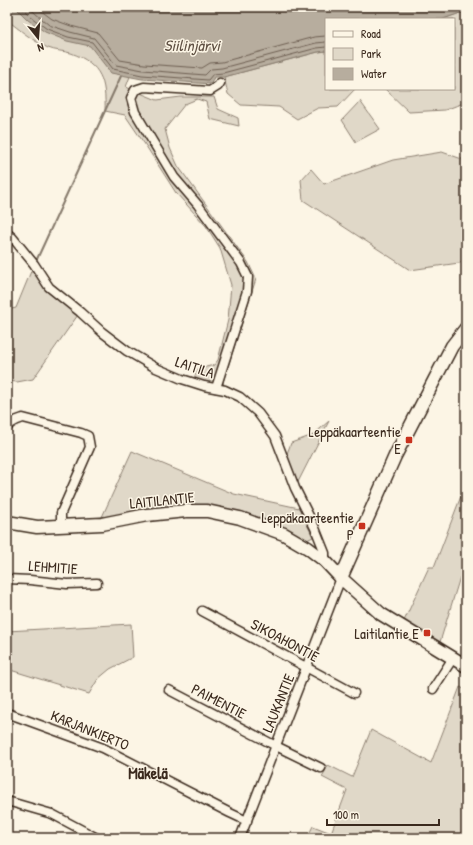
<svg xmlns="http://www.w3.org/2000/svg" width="473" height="845" font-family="'Patrick Hand',sans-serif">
  <rect width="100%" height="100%" fill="#fcf5e5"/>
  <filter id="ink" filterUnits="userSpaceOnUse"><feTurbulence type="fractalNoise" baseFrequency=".025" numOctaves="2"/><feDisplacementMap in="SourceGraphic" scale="8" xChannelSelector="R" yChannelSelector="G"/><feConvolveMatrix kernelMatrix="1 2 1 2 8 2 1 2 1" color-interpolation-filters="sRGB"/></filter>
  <g filter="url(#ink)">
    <g fill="#e0d8c8" stroke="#8e8173">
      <path d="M7 7H81L140 50 126 87 157 100 181 97H214L218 109 238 118 239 126 210 119 206 102 197 99 185 104 165 129 170 148 178 166 248 262 256 279 223 382 225 390 182 379 194 378 198 369 214 365 218 360 228 320 231 285 220 248 206 226 176 193 146 146 125 115 105 111C106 82 102 64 71 53 64 51 55 51 48 48 33 41 20 30 7 20Z"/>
      <polygon points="466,11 466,102 445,110 409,112 385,89 454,89 454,19 443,19"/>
      <polygon points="326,51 326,89 355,89 338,107 318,108 297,119 279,107 241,105 228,94 224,77 318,52"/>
      <polygon points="360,101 380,129 356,142 342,120"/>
      <polygon points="442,152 462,159 466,167 466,262 410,270 303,200 301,180 311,169 324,184 393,160"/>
      <polygon points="34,264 49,287 80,312 33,379 17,382 7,381 7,310 16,308"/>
      <polygon points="329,421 295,488 285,459 291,443 313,435"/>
      <polygon points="132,451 234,494 299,508 313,537 305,541 240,514 146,511 102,517"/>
      <polygon points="466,483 466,579 460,577 440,642 404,621 429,567 434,567"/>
      <polygon points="131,624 133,657 110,669 98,679 89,694 7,669 7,631"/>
      <polygon points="460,687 466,690 466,838 307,838 313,826 331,833 347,790 322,777 328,765 352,777 371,730 431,763"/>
    </g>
    <polygon fill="#b7ad9e" stroke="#85796b" points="15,7 466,7 466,11 443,19 326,19 326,51 318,52 224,77 214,77 211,84 142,79 111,73 90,46 67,41 45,32 28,20"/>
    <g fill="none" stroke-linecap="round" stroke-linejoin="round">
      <g stroke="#6d5e51" stroke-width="1">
        <polyline points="21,7 31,17 47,29 68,37 92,42 113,69 142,75 208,80 213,74 223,73 317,48 326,47"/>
        <polyline points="28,7 49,25 70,32 94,38 116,65 143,70 205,75 211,69 222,68 316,43 326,42"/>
        <polyline points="36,7 52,19 71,26 98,33 120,60 144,64 202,68 210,63 222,62 314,37 326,36"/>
      </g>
      <g stroke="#85796b" stroke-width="2">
        <polyline points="37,259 121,76"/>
        <polyline points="463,838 466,837"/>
      </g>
      <g stroke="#3b2a1e" stroke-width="11">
        <g id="street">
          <polyline points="7,233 12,237 34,264 49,287 80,312 102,332 127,351 156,368 182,379 204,386 225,390 240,397 258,413 275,436 295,488 315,528 325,553 325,561"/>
          <polyline points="216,388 247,291 248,277 241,263 198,205 174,177 135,112 131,98 135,90 144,87 210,91 218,86 220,83"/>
          <path d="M7 428C10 422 17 420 23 418L81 433 88 436 90 447 61 513V526"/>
          <polyline points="7,579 30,580 67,584 97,583"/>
          <polyline points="202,611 354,693"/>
          <polyline points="433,689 453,658"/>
          <polyline points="169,690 276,746 321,768"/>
          <polyline points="7,713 103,748 230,813 247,821"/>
          <polyline points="7,801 52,814 97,838"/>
          <polyline points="240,838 341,578"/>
        </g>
      </g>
      <g stroke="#3b2a1e" stroke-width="15">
        <g id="secondary">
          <polyline points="7,522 37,527 102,524 147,515 186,511 207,511 240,518 284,534 308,548 325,561 341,578 381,614 466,666"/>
          <polyline points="341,578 395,456 452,346 466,328"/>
        </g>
      </g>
      <use href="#street" stroke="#fcf5e5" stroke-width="8"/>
      <use href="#secondary" stroke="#fcf5e5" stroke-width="12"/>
    </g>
  </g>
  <g fill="#c8321e" stroke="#fcf5e5" stroke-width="1.5">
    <rect x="405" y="436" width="8" height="8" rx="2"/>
    <rect x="358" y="522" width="8" height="8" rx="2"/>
    <rect x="423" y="629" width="8" height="8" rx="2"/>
  </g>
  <g text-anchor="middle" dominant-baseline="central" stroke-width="3" stroke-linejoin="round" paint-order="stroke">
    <g font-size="15" fill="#3b2a1e" stroke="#fcf5e5">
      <text transform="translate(195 367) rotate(18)">LAITILA</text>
      <text transform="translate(162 500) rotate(-6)">LAITILANTIE</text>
      <text transform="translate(53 567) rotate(4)">LEHMITIE</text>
      <text transform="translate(285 640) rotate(28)">SIKOAHONTIE</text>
      <text transform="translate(219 701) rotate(27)">PAIMENTIE</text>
      <text transform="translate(278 703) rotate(-68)">LAUKANTIE</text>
      <text transform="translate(90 730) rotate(22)">KARJANKIERTO</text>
    </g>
    <g font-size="15" fill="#3b2a1e" stroke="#fcf5e5" text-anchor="end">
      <text x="401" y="431">Leppäkaarteentie<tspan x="401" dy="17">E</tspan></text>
      <text x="354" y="517">Leppäkaarteentie<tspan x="354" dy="17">P</tspan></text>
      <text x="419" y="633">Laitilantie E</text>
    </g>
    <g font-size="16" font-style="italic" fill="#605144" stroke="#fcf5e5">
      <text x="192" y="45">Siilinjärvi</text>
    </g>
    <g font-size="16" font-weight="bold" fill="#3b2a1e" stroke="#fcf5e5">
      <text x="148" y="773">Mäkelä</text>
    </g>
  </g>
  <rect width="473" height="845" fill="none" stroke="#fcf5e5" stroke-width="24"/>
  <rect x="12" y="12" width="449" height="821" fill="none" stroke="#3b2a1e" stroke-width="1.5" filter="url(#ink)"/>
  <rect x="325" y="18" width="130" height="72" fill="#fcf5e5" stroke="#afa495"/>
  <rect x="333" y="31" width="20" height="6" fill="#fcf5e5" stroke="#afa495"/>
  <text x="361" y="38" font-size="12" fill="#3b2a1e">Road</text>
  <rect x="333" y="48" width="20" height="12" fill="#e0d8c8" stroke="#afa495"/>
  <text x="361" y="58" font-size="12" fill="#3b2a1e">Park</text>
  <rect x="333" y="68" width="20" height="12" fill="#b7ad9e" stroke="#afa495"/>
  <text x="361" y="78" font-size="12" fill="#3b2a1e">Water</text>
  <g transform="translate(38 38) rotate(163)" stroke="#fcf5e5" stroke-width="3" paint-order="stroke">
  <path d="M0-3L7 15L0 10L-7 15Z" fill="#3b2a1e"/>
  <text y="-6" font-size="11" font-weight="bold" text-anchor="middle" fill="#3b2a1e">N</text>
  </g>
  <path d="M327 819v6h112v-6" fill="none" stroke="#3b2a1e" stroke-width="2"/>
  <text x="333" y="819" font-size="12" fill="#3b2a1e" stroke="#fcf5e5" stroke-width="3" paint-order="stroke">100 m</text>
</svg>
